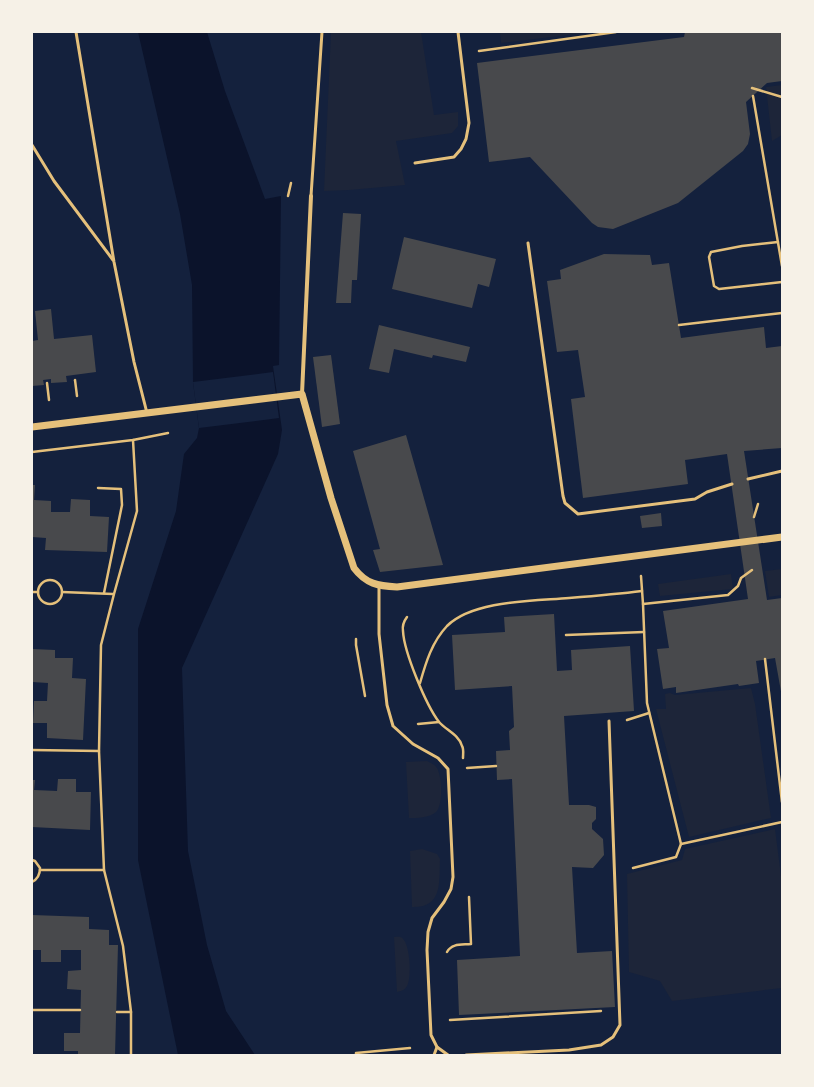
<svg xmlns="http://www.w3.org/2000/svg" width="814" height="1087" font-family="Karla,sans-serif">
  <rect width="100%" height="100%" fill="#14213d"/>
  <g fill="#1d2539">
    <polygon points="331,32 421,32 434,115 458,112 458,126 452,133 396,141 405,185 349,190 324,191"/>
    <polygon points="500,32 592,32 501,43"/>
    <polygon points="782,85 782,135 772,141 766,87"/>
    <polygon points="782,569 782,595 769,597 765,571"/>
    <polygon points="731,574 733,589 660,596 658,584"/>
    <polygon points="751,688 755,704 771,818 689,837 656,709 666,709 665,694 670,693 675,695"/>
    <path d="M427 761C431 763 436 765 438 770 442 780 443 805 436 812 429 818 417 818 409 818L406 762Z"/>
    <polygon points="775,829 782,884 782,988 672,1001 660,981 629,972 627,874 682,860 685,849"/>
    <path d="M422 849 437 854 440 859C439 882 443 908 412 907L410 851Z"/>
    <path d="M394 937C398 937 401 936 403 939 410 945 412 978 407 986 405 990 401 991 397 992Z"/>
  </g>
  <polygon fill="#0b132b" points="138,32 207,32 225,91 265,199 281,196 279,365 273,366 282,430 278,454 182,668 188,851 207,945 226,1011 255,1055 178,1055 138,860 138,629 176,511 184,454 197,438 199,428 193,382 192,285 180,214"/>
  <polygon fill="#14213d" points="273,372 279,418 199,428 193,382"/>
  <g fill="#48494c">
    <polygon points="685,32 782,32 782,81 767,83 746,102 750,134 748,144 743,151 678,203 613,229 598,227 592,223 530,157 489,162 477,63 684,37"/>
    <polygon points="343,213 361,214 357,280 352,280 351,303 336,303"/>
    <polygon points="404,237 496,259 489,287 478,284 472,308 392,289"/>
    <polygon points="604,254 650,255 652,265 669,263 681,338 764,327 766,348 782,346 782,448 744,451 767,600 782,598 782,697 775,658 756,661 759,683 739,686 738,684 676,693 676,687 663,689 657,649 669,648 663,611 748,599 727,454 685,460 688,484 583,498 571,399 585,397 578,350 557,352 547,281 561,279 560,270"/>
    <polygon points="51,309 54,339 92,335 96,372 66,376 67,382 51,383 51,379 43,380 44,385 32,386 32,341 38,340 35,311"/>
    <polygon points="379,325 470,347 466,362 433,355 432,358 394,349 389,373 369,369"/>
    <polygon points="331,355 340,424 322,427 313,357"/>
    <polygon points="406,435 443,565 380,572 373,550 380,549 353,451"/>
    <polygon points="32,485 35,485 34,500 51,501 51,512 70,512 71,499 90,500 90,516 109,517 107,552 45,550 46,538 32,537"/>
    <polygon points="661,513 662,526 642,528 640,516"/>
    <polygon points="554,614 557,671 572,670 571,650 630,646 634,711 564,716 569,805 589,805 596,807 596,819 592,823 592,829 603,839 604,855 593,868 572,867 577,953 612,951 615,1007 459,1015 457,960 520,956 512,779 497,780 496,751 510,750 509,731 514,727 512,686 455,690 452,635 505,632 504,617"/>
    <polygon points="32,649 55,650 55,658 73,658 72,678 86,679 83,740 47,738 47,723 33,723 34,701 47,701 48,683 32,682"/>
    <polygon points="58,779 76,779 76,792 91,792 90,830 32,827 32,780 35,780 34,790 57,791"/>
    <polygon points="32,915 89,917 89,929 109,930 109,945 118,945 115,1055 78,1055 78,1051 64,1051 64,1033 80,1033 81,990 67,989 68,971 81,970 81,950 61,950 61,962 41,962 41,950 32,950"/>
  </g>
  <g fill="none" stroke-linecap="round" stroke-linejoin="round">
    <g stroke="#e5c07b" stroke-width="2.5">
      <polyline points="479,51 616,32"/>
      <polyline points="752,88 782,97"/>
      <polyline points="753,96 782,266"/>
      <polyline points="288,196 291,183"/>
      <polyline points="778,242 742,246 711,252 709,257 714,286 719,289 782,282"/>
      <polyline points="679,325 782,313"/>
      <polyline points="75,380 77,396"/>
      <polyline points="47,383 49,400"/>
      <polyline points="32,452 133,440 168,433"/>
      <polyline points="98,488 121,489 122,505 104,593"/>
      <polyline points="754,517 758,504"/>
      <circle cx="50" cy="592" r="12"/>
      <polyline points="32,592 38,592"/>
      <polyline points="62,592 113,594"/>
      <polyline points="643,604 728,595 738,586 741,578 752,570"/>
      <path d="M407 617C404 621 402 625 403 631 404 652 426 705 439 722 446 730 459 735 462 746 464 749 463 754 463 758"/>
      <polyline points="566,635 644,632"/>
      <polyline points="356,639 356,645 365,696"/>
      <polyline points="765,659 782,802"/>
      <path d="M420 683C426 662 432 642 447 626 473 600 535 601 569 598 594 596 618 594 642 591"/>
      <polyline points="627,720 649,713"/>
      <polyline points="418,724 439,722"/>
      <polyline points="32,750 99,751"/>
      <polyline points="467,768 496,766"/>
      <polyline points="681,844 782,822"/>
      <path d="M32 860 35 861 40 868C40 875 38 879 32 882"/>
      <polyline points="633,868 676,857 681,844 647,703 643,604 641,576"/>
      <polyline points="40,870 104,870"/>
      <path d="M447 952C452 943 462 945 471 944L469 897"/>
      <polyline points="32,1010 80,1010"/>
      <polyline points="117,1012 131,1012"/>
      <polyline points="450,1020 601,1011"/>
      <polyline points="131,1055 131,1012 123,946 104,870 99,751 101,645 114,594 137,511 133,440"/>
      <polyline points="356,1055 356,1053 410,1048"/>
    </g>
    <g stroke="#e5c07b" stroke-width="3">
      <polyline points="76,32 114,262 134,362 147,413"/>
      <polyline points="32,145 54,181 113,260"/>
      <polyline points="415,163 454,157 461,149 466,139 469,123 458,32"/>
      <polyline points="311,196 322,32"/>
      <polyline points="528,243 563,496 565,503 578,514 695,499 707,492 732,484"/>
      <polyline points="748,479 782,471"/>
      <polyline points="379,585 379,634 387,705 393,726 413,744 438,758 448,769 453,877 451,889 444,902 432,918 428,932 427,950 431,1035 437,1047 448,1055"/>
      <polyline points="434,1055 437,1047"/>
      <polyline points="466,1055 569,1050 601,1045 613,1037 620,1025 609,721"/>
    </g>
    <polyline stroke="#e5c07b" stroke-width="4" points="302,394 311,196"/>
    <path stroke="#e5c07b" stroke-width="7" d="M32 427 302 394 331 498 354 568C366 584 378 586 397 587L782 537"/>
  </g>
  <rect width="814" height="1087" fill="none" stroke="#f6f1e7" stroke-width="66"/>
</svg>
